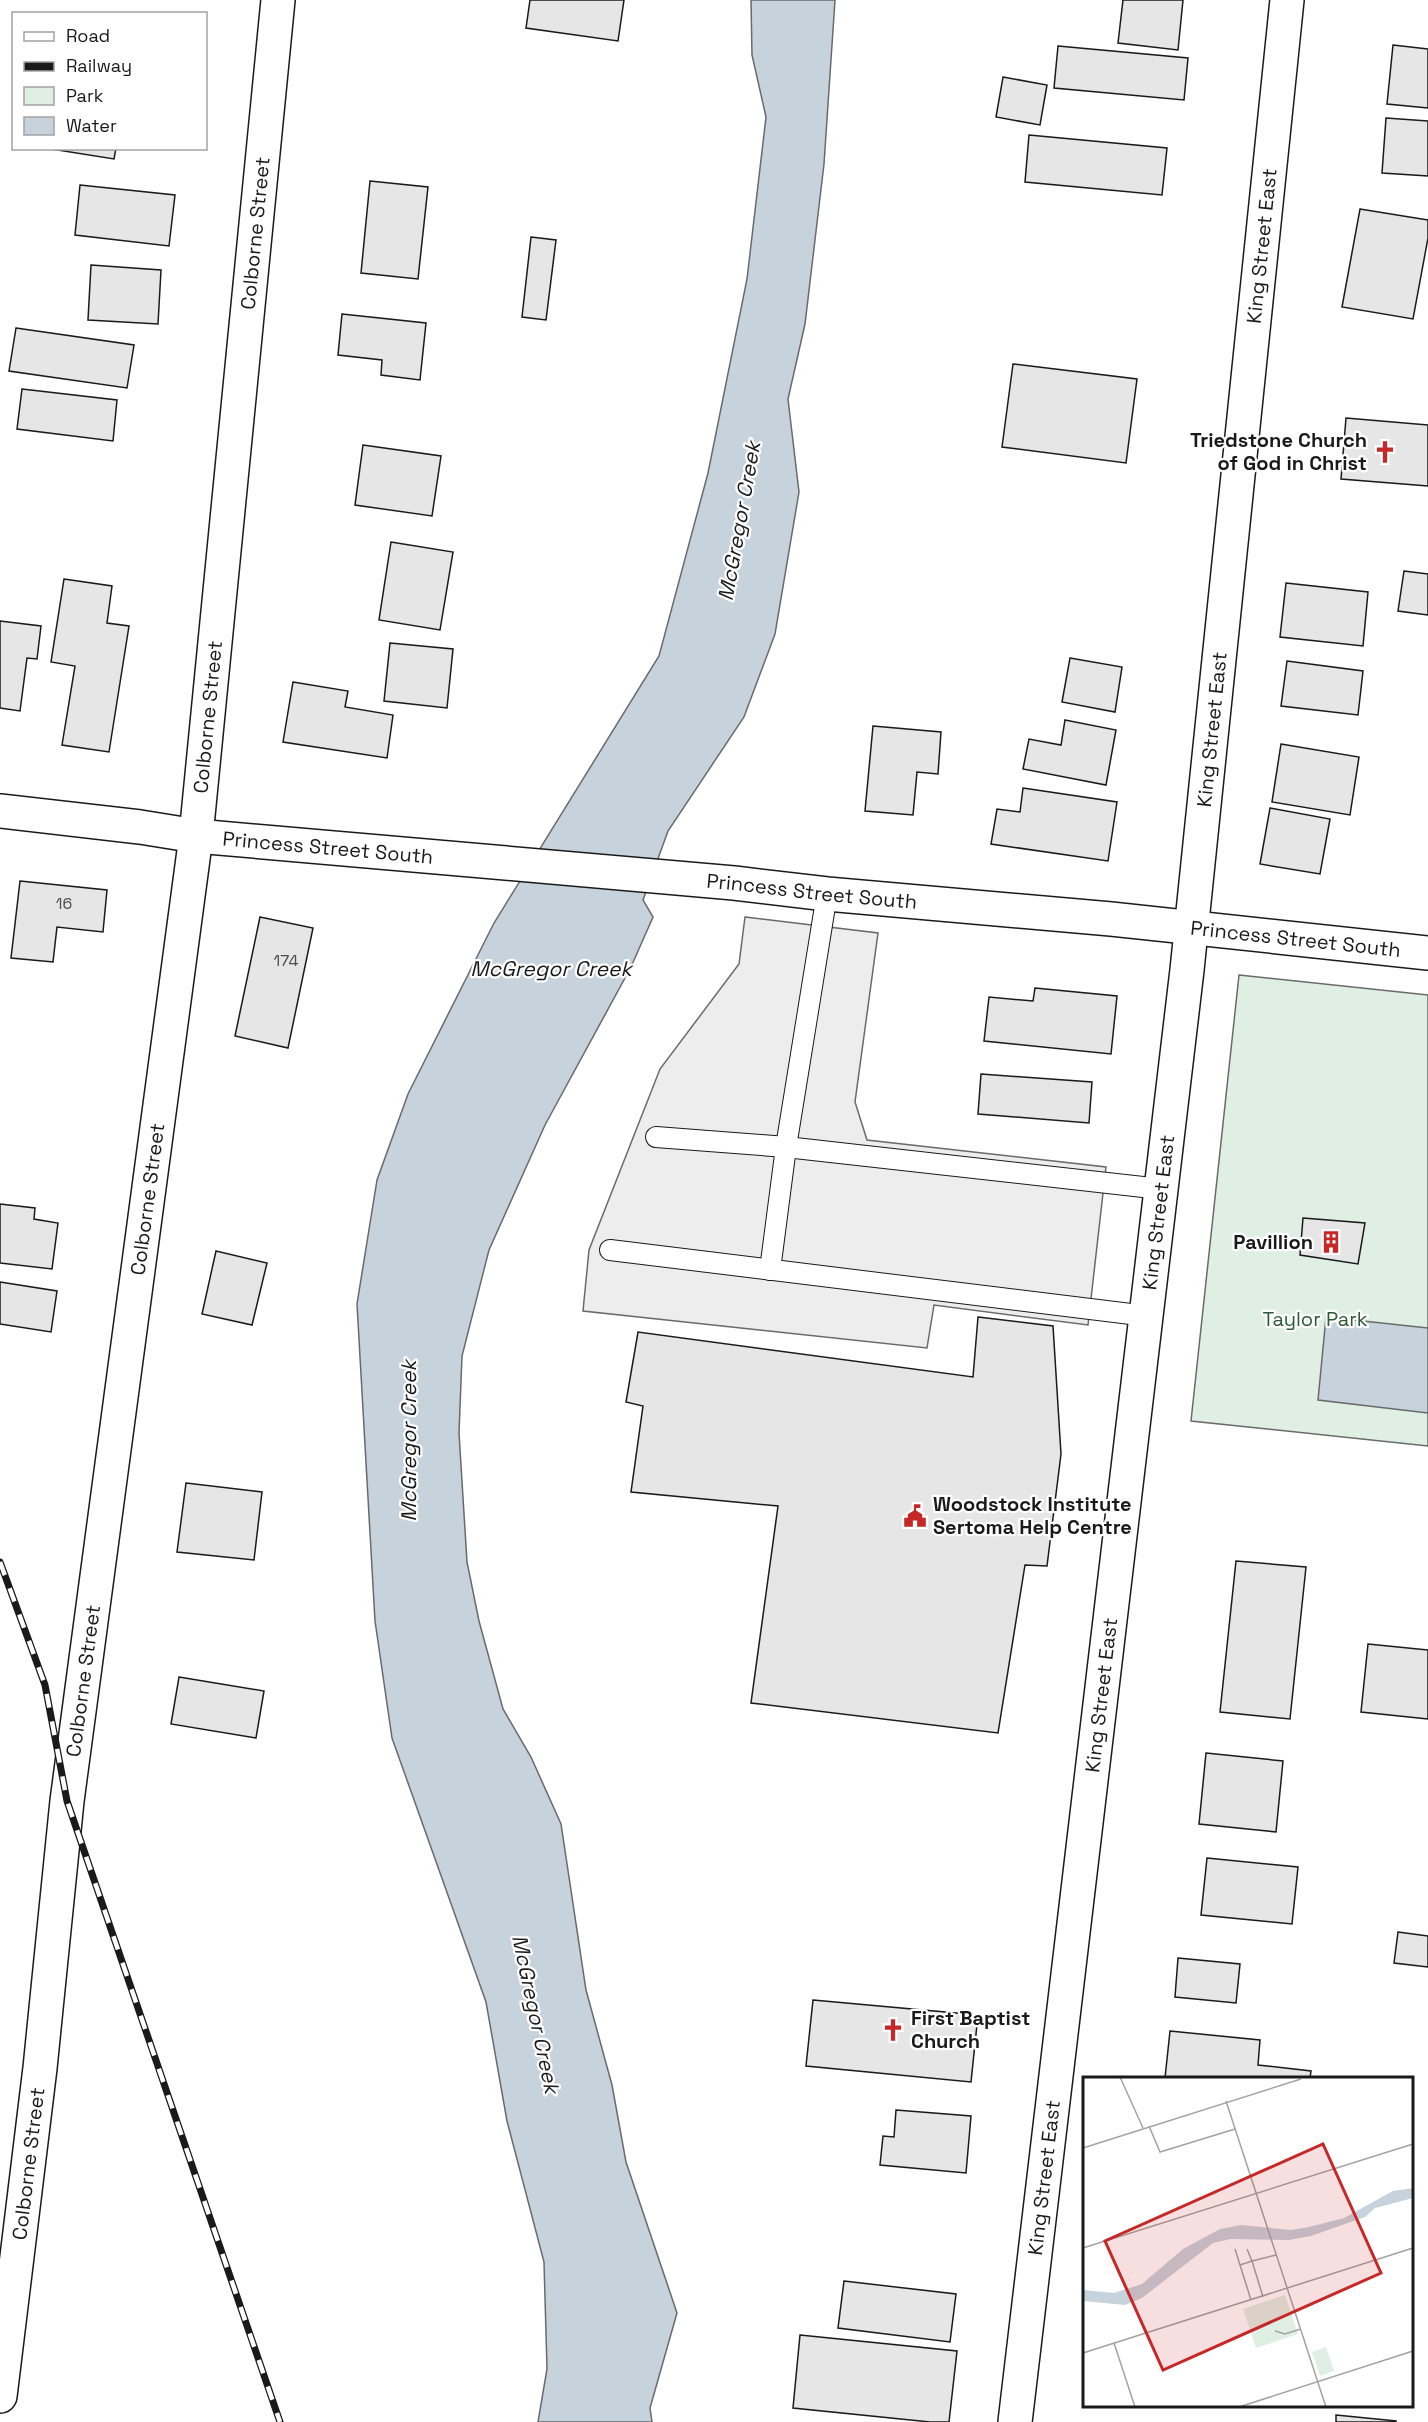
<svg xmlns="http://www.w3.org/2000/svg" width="1428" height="2422" font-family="'Space Grotesk',sans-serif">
  <rect width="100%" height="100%" fill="#fff"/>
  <polygon fill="#e0efe3" stroke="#6a6a6a" stroke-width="1.5" points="1239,975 1428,995 1428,1446 1191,1421"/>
  <polygon fill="#ededed" stroke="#6a6a6a" stroke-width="1.5" points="745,917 878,933 855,1102 867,1140 1106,1167 1088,1325 934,1305 927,1348 583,1311 589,1250 660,1069 739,964"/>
  <g fill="#c6d2dc" stroke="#6a6a6a" stroke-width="1.5">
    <polygon points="751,0 835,0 824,164 805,324 788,399 799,492 775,634 744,717 668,831 643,900 653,917 631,967 545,1125 489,1250 462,1356 459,1433 467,1562 479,1621 503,1709 531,1757 561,1824 586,1990 612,2085 626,2162 677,2313 650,2408 652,2422 538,2422 547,2369 544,2262 507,2121 486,2002 392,1738 375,1621 357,1304 377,1180 408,1094 494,923 659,656 708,473 747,279 766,117 752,55"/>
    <polygon points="1326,1317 1428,1328 1428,1413 1318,1400"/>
  </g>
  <g fill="#e6e6e6" stroke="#1a1a1a" stroke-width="1.5">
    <polygon points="530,0 624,0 618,41 526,28"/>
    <polygon points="1123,0 1183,0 1178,50 1118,43"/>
    <polygon points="1393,45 1428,49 1428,108 1387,104"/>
    <polygon points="1058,46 1188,58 1184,100 1054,88"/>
    <polygon points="1003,77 1047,85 1040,125 996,117"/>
    <polygon points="1386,118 1428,121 1428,176 1382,173"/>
    <polygon points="1029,135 1167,148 1162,195 1025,182"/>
    <polygon points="45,148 116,148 114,159"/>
    <polygon points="370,181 428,187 418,279 361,273"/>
    <polygon points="80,185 175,195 169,246 75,235"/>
    <polygon points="1360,209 1428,220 1428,238 1413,319 1342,307"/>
    <polygon points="531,237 556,240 546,320 522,317"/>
    <polygon points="91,265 161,270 158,324 88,320"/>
    <polygon points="342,314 426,323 420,380 381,375 382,360 338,355"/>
    <polygon points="16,328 134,345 127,388 9,371"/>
    <polygon points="1013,364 1137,379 1126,463 1002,447"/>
    <polygon points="22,389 117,400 113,441 17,429"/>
    <polygon points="1346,418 1428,425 1428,486 1341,479"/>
    <polygon points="363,445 441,456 432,516 355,505"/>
    <polygon points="391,542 453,552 440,630 379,620"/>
    <polygon points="1404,571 1428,574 1428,615 1398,611"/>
    <polygon points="64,579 112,586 107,623 129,626 109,752 62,745 75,666 51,662"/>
    <polygon points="1286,583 1368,592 1363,646 1280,637"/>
    <polygon points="0,621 41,626 37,659 27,658 20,711 0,708"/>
    <polygon points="390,643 453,649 447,708 384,701"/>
    <polygon points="1070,658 1122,667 1115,712 1062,702"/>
    <polygon points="1287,661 1363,671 1358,715 1281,706"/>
    <polygon points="293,682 348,691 345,707 393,715 387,758 283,742"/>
    <polygon points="1065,720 1116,730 1106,785 1023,769 1029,739 1061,745"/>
    <polygon points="873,726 941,732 938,774 917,772 913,815 865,811"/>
    <polygon points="1281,744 1359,757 1350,815 1272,802"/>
    <polygon points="1023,788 1117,802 1108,861 991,844 997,809 1020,812"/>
    <polygon points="1270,808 1330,819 1320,874 1260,864"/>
    <polygon points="20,881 107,890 103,932 57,927 53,962 11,958"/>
    <polygon points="260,917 313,928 288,1048 235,1036"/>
    <polygon points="1035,988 1117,996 1111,1054 984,1041 989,997 1033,1001"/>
    <polygon points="981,1074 1092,1082 1089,1123 978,1114"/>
    <polygon points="0,1204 35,1208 34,1219 58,1223 52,1269 0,1263"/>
    <polygon points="1303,1218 1365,1223 1358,1264 1300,1255"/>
    <polygon points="216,1251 267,1263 252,1325 202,1314"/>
    <polygon points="0,1282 57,1291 51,1332 0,1324"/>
    <polygon points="978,1317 1053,1326 1061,1454 1047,1566 1025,1565 998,1733 751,1703 778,1506 631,1492 643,1406 626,1402 638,1332 973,1377"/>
    <polygon points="186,1483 262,1492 254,1560 177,1552"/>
    <polygon points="1236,1561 1306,1567 1290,1719 1220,1712"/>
    <polygon points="1368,1644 1428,1650 1428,1719 1361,1712"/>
    <polygon points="179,1677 264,1691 256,1738 171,1724"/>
    <polygon points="1206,1753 1283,1761 1276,1832 1199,1824"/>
    <polygon points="1207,1858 1298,1867 1292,1924 1201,1915"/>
    <polygon points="1398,1932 1428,1936 1428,1967 1394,1963"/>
    <polygon points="1178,1958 1240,1964 1236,2003 1175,1997"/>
    <polygon points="813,2000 978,2015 971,2082 806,2066"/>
    <polygon points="1170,2031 1260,2040 1258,2065 1311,2071 1310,2078 1165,2078"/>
    <polygon points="896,2110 971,2116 966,2173 880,2165 883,2136 894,2137"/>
    <polygon points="844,2281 956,2294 950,2342 838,2328"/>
    <polygon points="800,2335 957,2351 949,2422 930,2422 793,2408"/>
    <polygon points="1336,2415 1396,2421 1396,2422 1336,2422"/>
  </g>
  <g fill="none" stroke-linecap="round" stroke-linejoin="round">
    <g stroke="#1a1a1a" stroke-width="22">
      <g id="service">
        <polyline points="656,1137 786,1147 827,894"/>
        <polyline points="610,1250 1147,1316"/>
        <polyline points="770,1270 786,1147 1161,1189"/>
      </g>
    </g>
    <g stroke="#1a1a1a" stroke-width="36">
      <g id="minor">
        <path id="s1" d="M0 811 140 827 196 836 734 883 827 894 1111 919 1428 953"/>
        <path id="s2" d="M1015 2422 1187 970 1287 0"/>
      </g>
    </g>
    <g stroke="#1a1a1a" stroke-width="36">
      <g id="tertiary">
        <path id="s3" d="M0 2396 40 2068 67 1801 196 836 278 0"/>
      </g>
    </g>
    <use href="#service" stroke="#fff" stroke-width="20"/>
    <use href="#minor" stroke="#fff" stroke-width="33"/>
    <use href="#tertiary" stroke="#fff" stroke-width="33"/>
    <g stroke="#1a1a1a" stroke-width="7">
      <polyline id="rail" points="0,1562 45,1685 67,1801 280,2422"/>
    </g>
    <use href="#rail" stroke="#fff" stroke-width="4.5" stroke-dasharray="14" stroke-linecap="butt"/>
  </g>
  <defs>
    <g id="church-bare" transform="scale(1.8)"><path d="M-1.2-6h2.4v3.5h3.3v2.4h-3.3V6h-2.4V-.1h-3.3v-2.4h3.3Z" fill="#c62828" stroke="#fff" stroke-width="2.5" paint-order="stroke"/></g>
    <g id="building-bare" transform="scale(1.8)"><path d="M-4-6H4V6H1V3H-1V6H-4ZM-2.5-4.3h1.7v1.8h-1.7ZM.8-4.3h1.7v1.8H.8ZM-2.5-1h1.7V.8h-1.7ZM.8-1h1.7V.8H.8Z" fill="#c62828" stroke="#fff" stroke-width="2.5" paint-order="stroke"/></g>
    <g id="civic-bare" transform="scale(1.8)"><path d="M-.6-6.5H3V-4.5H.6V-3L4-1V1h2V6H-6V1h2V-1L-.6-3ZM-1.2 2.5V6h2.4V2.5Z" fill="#c62828" stroke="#fff" stroke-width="2.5" paint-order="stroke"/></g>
  </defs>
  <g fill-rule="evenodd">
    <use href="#church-bare" x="1385" y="452"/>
    <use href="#building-bare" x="1331" y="1242"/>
    <use href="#civic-bare" x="915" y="1516"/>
    <use href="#church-bare" x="893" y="2030"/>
  </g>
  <g text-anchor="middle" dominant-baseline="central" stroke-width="4.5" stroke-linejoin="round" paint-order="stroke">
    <g font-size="16" fill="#4d4d4d">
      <text x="64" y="903">16</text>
      <text x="286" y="960">174</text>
    </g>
    <g font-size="20" fill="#1a1a1a" stroke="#fff">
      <text stroke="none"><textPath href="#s3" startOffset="2178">Colborne Street</textPath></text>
      <text stroke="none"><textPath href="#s2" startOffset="2190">King Street East</textPath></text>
      <text stroke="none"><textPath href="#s3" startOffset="1692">Colborne Street</textPath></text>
      <text stroke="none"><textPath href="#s2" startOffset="1704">King Street East</textPath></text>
      <text stroke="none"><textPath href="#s1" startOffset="330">Princess Street South</textPath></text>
      <text stroke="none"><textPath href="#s1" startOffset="816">Princess Street South</textPath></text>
      <text stroke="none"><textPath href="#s1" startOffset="1302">Princess Street South</textPath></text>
      <text stroke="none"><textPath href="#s3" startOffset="1206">Colborne Street</textPath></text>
      <text stroke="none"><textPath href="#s2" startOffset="1218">King Street East</textPath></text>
      <text stroke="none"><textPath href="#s3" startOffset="720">Colborne Street</textPath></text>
      <text stroke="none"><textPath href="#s2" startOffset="732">King Street East</textPath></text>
      <text stroke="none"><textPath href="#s3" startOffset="234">Colborne Street</textPath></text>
      <text stroke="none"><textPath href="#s2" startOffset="246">King Street East</textPath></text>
    </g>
    <g font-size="20" font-weight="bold" fill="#1a1a1a" stroke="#fff" text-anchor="end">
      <text x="1367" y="440">Triedstone Church<tspan x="1367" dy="23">of God in Christ</tspan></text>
      <text x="1313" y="1242">Pavillion</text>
      <text x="933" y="1504" text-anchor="start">Woodstock Institute<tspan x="933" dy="23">Sertoma Help Centre</tspan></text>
      <text x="911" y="2018" text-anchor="start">First Baptist<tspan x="911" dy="23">Church</tspan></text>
    </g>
    <g font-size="20" fill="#2b5a34" stroke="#fff">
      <text x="1315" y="1319">Taylor Park</text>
    </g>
    <g font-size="21" font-style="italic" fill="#1a1a1a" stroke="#fff">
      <text transform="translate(739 521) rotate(-80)">McGregor Creek</text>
      <text x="551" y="968">McGregor Creek</text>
      <text transform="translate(408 1441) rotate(-90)">McGregor Creek</text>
      <text transform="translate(536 2014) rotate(78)">McGregor Creek</text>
    </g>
  </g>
  <g transform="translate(1083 2077)">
    <rect width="330" height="330" fill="#fff"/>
    <path d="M202 218 215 257 173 271 160 232ZM243 270 251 294 237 299 229 275Z" fill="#e0efe3"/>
    <path d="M330 111V121L292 131 282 140 228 159 206 163 148 162 130 166 59 221 42 228 0 224V213L31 216 59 207 100 172 137 152 158 148 208 153 226 150 261 141 310 114Z" fill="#c6d2dc"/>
    <path fill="none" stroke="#a3a3a3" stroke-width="1.5" d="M37 0 60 51M143 24 243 330M66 49 77 75 152 52M0 71 218 2M0 171 330 67M152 172 168 223M164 172 169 184 193 178M157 188 169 184 180 220M192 254 202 257 218 252M31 266 52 330M0 276 330 171M156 330 330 274"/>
    <path fill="#c62828" fill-opacity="0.15" stroke="#c62828" stroke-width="3" d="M240 67 298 196 80 293 22 164Z"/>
    <rect width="330" height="330" fill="none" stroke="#1a1a1a" stroke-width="3"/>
  </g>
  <rect x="12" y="12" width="195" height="138" fill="#ffffff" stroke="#a3a3a3" stroke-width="1.5"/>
  <rect x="24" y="32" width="30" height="9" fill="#ffffff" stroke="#a3a3a3" stroke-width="1.5"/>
  <text x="66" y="42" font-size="18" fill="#1a1a1a">Road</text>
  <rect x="24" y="62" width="30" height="9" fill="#1a1a1a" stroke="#a3a3a3" stroke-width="1.5"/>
  <text x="66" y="72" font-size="18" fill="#1a1a1a">Railway</text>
  <rect x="24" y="87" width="30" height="18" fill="#e0efe3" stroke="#a3a3a3" stroke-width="1.5"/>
  <text x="66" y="102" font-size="18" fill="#1a1a1a">Park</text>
  <rect x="24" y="117" width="30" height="18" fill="#c6d2dc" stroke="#a3a3a3" stroke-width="1.5"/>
  <text x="66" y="132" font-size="18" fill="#1a1a1a">Water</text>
</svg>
